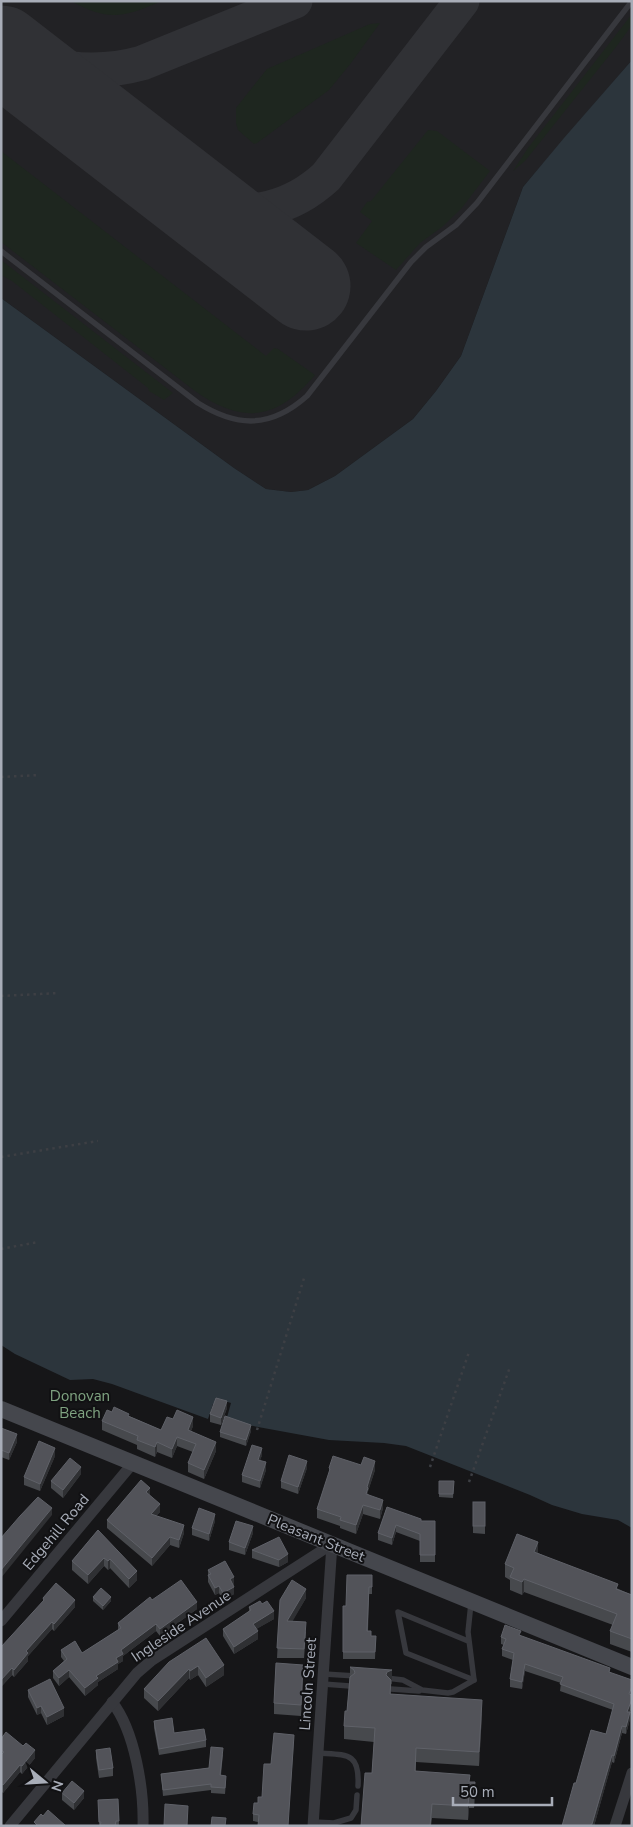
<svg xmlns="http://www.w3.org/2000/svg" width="633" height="1827" font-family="'Nunito Sans',sans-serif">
  <rect width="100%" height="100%" fill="#161618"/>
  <polygon fill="#222225" points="1,1 632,1 632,60 523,187 461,356 436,391 413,419 335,476 308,490 291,492 266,489 234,468 1,298"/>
  <g fill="#1e261f">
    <path d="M71 1H162C124 17 109 22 71 1Z"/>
    <polygon points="632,14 632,25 616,47 525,161 513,171 528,148"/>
    <polygon points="380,23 351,63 329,90 257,143 254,144 238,130 236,123 236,108 267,69 370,24"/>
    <polygon points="428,130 437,131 490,171 461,209 442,227 420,243 396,270 356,243 372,221 360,212 367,202 371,201"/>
    <path d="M1 151 266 356 274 348 278 349 315 375C277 420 243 425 195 391L1 242Z"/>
    <polygon points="1,260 173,393 164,400 149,391 148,388 12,281 1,275"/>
  </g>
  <polygon fill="#2c353c" points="632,60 632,1528 618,1520 582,1514 552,1505 530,1495 406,1446 384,1443 329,1440 226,1421 231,1403 218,1399 216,1404 213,1404 208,1419 112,1384 93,1379 70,1380 15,1354 1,1345 1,298 234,468 266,489 291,492 308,490 335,476 413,419 436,391 461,356 523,187 564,138"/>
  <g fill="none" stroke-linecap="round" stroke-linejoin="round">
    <g stroke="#303135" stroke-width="35">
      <path d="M1 44C42 71 95 76 142 63L295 1"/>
      <path d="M167 178C179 186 192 198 206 203 249 220 292 208 326 177L462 1"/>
    </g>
    <polyline stroke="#303135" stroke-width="89" points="1,50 306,286"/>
    <g stroke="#3d3f44" stroke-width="2.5" stroke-dasharray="2.5 4" stroke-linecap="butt">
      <polyline points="1,777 39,775"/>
      <polyline points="1,996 59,993"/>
      <polyline points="1,1157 98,1141"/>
      <polyline points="1,1249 38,1242"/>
      <polyline points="257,1430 305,1275"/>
      <polyline points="430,1467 469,1352"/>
      <polyline points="469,1482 510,1367"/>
    </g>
    <g stroke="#37383d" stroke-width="5.5">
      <path d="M1 251 198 403C238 428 271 428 307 396L411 262 426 247 456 225 477 203 632 1"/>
      <polyline points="471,1603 468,1632 474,1680"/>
      <polyline points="324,1674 356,1676"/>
      <polyline points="386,1678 403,1680 422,1690 448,1693 453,1692 474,1680 406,1653 398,1612 468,1641"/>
      <polyline points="323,1684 350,1686"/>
      <polyline points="391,1689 419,1691"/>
      <path d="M318 1753C347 1755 360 1752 358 1786"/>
      <polyline points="314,1822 334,1823 351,1818 356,1810 357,1795"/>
    </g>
    <g stroke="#37383d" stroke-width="11">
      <polyline points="1,1621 133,1463"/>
      <path d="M112 1702C135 1731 144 1790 143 1826"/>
      <polyline points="10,1826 137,1673 151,1661 332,1544"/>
      <polyline points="313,1826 332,1544"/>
      <polyline points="615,1826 632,1773"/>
    </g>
    <polyline stroke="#45474d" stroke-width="16" points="1,1409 632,1667"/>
  </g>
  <g fill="#47494d">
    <polygon points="227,1408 221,1425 210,1422 210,1414"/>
    <polygon points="112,1412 129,1416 161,1430 193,1426 191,1431 216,1451 204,1479 188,1472 188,1463 193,1452 177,1446 172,1458 157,1452 155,1457 137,1449 137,1445 102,1430 102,1421"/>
    <polygon points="1,1428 17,1442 9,1460 1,1457"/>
    <polygon points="251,1431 246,1446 220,1437 220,1432"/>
    <polygon points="262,1455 260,1460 266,1470 260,1488 242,1482 242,1475"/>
    <polygon points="55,1456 40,1491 24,1485 24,1477"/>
    <polygon points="307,1468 298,1494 281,1488 281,1481"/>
    <polygon points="329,1468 375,1470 368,1491 368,1494 383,1508 380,1519 363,1514 356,1534 340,1528 340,1526 317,1518 317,1509 329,1474"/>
    <polygon points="81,1474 63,1498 51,1488 51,1481"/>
    <polygon points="439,1481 454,1481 453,1498 439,1497"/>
    <polygon points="150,1496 160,1512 156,1516 184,1533 179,1548 170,1545 152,1566 107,1528 107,1520"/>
    <polygon points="473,1502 485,1502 485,1534 473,1533"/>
    <polygon points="387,1507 421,1521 435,1521 435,1562 420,1562 420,1541 396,1532 392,1545 378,1540 378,1533"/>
    <polygon points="215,1521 209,1541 192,1535 192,1528"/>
    <polygon points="98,1530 137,1580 129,1588 110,1568 108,1570 104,1566 88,1584 72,1570 72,1561"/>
    <polygon points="253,1533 245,1555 229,1550 229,1542"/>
    <polygon points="252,1550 288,1562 279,1567 252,1558"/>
    <polygon points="538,1553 632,1595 632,1652 610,1644 610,1631 613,1625 524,1592 522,1595 510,1590 510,1580 505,1577 505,1564"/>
    <polygon points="208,1570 234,1585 233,1585 234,1594 223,1601 219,1593 215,1595 208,1582"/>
    <polygon points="372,1575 372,1594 369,1594 368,1631 371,1636 376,1636 375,1659 343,1659 343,1606 346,1606"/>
    <polygon points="93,1597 111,1601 103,1610 93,1601"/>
    <polygon points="43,1598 75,1607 54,1631 52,1629 28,1656 28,1661 14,1677 12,1675 1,1687 43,1602"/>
    <polygon points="306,1598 292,1621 306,1632 304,1658 277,1658 280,1600"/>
    <polygon points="152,1600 197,1609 160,1636 156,1631 123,1656 123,1661 118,1664 118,1669 98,1682 98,1685 85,1696 69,1677 59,1686 53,1678 53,1671 64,1661 61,1657 61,1650 82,1653 118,1630 118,1623"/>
    <polygon points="262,1604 274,1619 256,1629 258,1639 234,1654 223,1636 223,1629 249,1612 249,1607"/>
    <polygon points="521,1636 610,1672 632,1686 631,1695 632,1706 630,1712 630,1719 626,1734 622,1733 614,1763 612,1762 594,1826 562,1826 576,1783 606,1734 613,1710 560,1691 561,1683 525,1671 522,1689 510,1687 510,1679 513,1660 502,1656 502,1649 504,1645 501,1644 501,1637"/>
    <polygon points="206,1638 224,1675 206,1687 198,1675 190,1680 189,1678 158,1711 144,1698 144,1689"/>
    <polygon points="350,1667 392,1683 391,1684 391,1694 482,1714 479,1766 416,1762 416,1771 470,1782 475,1796 474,1808 469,1808 468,1820 432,1818 431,1826 361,1826 372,1773 374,1742 344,1739 344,1726 347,1711 350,1676"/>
    <polygon points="303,1676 301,1716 274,1714 274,1703"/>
    <polygon points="28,1690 64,1716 47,1725 41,1713 37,1715 28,1697"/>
    <polygon points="154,1721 174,1733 206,1740 206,1747 159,1755 154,1728"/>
    <polygon points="1,1739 35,1758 22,1774 20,1772 3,1793 1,1791"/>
    <polygon points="294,1742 258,1822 253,1821 253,1814 258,1803 262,1797 271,1764"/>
    <polygon points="96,1750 113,1768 113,1776 99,1778 96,1758"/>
    <polygon points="223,1754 221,1775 226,1782 225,1794 211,1793 211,1790 163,1796 161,1774 209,1768"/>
    <polygon points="62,1793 84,1798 74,1810 62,1800"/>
    <polygon points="118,1799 119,1826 99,1826 98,1800"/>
  </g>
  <g fill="#2f3033">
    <polygon points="227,1401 227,1408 221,1425 221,1418"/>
    <polygon points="193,1417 193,1426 188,1439 188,1430"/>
    <polygon points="251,1425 251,1431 246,1446 246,1440"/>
    <polygon points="17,1434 17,1442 9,1460 9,1453"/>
    <polygon points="177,1437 177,1446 172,1458 172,1449"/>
    <polygon points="157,1442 157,1452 155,1457 155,1447"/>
    <polygon points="216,1442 216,1451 204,1479 204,1470"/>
    <polygon points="55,1448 55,1456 40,1491 40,1484"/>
    <polygon points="262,1448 262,1455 258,1467 258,1460"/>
    <polygon points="307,1461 307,1468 298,1494 298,1487"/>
    <polygon points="375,1461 375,1470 368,1491 368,1497 366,1502 367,1487"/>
    <polygon points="266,1462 266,1470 260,1488 260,1481"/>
    <polygon points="81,1467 81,1474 63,1498 63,1490"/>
    <polygon points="150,1488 150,1496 146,1492"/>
    <polygon points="383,1500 383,1508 380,1519 380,1510"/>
    <polygon points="160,1504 160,1512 151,1522 151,1514"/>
    <polygon points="363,1505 363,1514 356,1534 356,1525"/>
    <polygon points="52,1508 52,1515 1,1578 1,1570"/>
    <polygon points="215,1514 215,1521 209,1541 209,1534"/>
    <polygon points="184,1525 184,1533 179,1548 179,1540"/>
    <polygon points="396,1525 396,1532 392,1545 392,1538"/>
    <polygon points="253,1526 253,1533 245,1555 245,1548"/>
    <polygon points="170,1537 170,1545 152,1566 152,1558"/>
    <polygon points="538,1542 538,1555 534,1552"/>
    <polygon points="288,1554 288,1562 279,1567 279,1560"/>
    <polygon points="104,1558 104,1566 88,1584 88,1575"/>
    <polygon points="110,1559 110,1568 108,1570 108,1561"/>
    <polygon points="137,1571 137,1580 129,1588 129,1579"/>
    <polygon points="234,1577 234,1585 230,1587 230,1579"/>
    <polygon points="524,1579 524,1592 522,1595 522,1582"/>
    <polygon points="219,1586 219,1593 215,1595 215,1588"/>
    <polygon points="234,1587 234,1594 223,1601 223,1593"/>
    <polygon points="306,1589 306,1598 287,1631 287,1621"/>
    <polygon points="111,1597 111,1601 103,1610 103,1606"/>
    <polygon points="75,1600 75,1607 54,1631 54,1624"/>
    <polygon points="197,1602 197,1609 160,1636 160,1629"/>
    <polygon points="274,1611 274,1619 253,1631 253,1624"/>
    <polygon points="52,1622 52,1629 28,1656 28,1661 14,1677 14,1670 26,1651"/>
    <polygon points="156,1624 156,1631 123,1656 123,1661 118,1664 118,1669 98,1682 98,1685 85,1696 85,1688 96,1676 116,1658 121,1650"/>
    <polygon points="258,1631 258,1639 234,1654 234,1647"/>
    <polygon points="525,1664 525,1671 522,1689 522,1682"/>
    <polygon points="224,1665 224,1675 206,1687 206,1678"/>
    <polygon points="303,1665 303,1676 301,1716 301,1705"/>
    <polygon points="198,1666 198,1675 190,1680 190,1671"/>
    <polygon points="12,1668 12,1675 1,1687 1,1680"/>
    <polygon points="189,1669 189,1678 158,1711 158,1701"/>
    <polygon points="69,1670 69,1677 59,1686 59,1678"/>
    <polygon points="392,1670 392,1683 391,1684 390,1707 386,1675 387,1672"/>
    <polygon points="632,1686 632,1693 629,1701 629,1694"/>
    <polygon points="632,1699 632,1706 627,1719 627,1712"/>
    <polygon points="482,1700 482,1714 479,1766 479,1752"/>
    <polygon points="41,1706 41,1713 37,1715 37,1708"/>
    <polygon points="64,1708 64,1716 47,1725 47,1717"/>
    <polygon points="630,1712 630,1719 626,1734 626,1727"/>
    <polygon points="622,1726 622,1733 614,1763 614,1756"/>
    <polygon points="294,1735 294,1742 288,1826"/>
    <polygon points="416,1748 416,1762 415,1785 415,1771"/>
    <polygon points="35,1750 35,1758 22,1774 22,1766"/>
    <polygon points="612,1755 612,1762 594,1826 592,1826"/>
    <polygon points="20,1765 20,1772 3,1793 3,1785"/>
    <polygon points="475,1782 475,1796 474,1808 474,1794"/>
    <polygon points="84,1791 84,1798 74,1810 74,1803"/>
    <polygon points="469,1794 469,1808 468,1820 468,1806"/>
  </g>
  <g fill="#525359" stroke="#5f6168">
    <polygon points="216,1398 227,1401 221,1418 210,1414"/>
    <polygon points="114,1407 129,1414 128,1416 161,1430 167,1417 173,1419 177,1410 193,1417 188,1430 216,1442 204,1470 188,1463 196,1444 177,1437 172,1449 157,1442 155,1447 137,1440 138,1436 102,1421 107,1410 112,1412"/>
    <polygon points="225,1416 251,1425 246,1440 220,1432"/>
    <polygon points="1,1428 17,1434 9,1453 1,1450"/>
    <polygon points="39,1441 55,1448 40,1484 24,1477"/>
    <polygon points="252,1445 262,1448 258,1460 266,1462 260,1481 242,1475"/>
    <polygon points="289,1455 307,1461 298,1487 281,1481"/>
    <polygon points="333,1456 361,1465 364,1457 375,1461 367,1487 368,1488 366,1494 383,1500 380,1510 363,1505 356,1525 340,1520 341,1517 317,1509 330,1469 329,1468"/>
    <polygon points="70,1458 81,1467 63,1490 51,1481"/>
    <polygon points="141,1480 150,1488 146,1492 160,1504 151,1514 184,1525 179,1540 170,1537 152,1558 107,1520"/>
    <polygon points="439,1481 454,1481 453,1494 439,1494"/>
    <polygon points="38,1497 52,1508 1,1570 1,1538 20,1516"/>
    <rect x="473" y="1502" width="12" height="24"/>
    <polygon points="387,1507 421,1519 421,1521 435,1521 435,1555 420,1555 420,1534 396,1525 392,1538 378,1533"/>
    <polygon points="199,1508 215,1514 209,1534 192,1528"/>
    <polygon points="236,1521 253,1526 245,1548 229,1542"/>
    <polygon points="98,1530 137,1571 129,1579 110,1559 108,1561 104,1558 88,1575 72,1561"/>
    <polygon points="517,1534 538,1542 534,1552 618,1584 616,1589 632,1595 632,1639 610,1631 617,1614 524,1579 522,1582 510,1577 514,1568 505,1564"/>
    <polygon points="279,1537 288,1554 279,1560 252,1550"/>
    <polygon points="225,1561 234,1577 230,1579 234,1587 223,1593 219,1586 215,1588 208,1575 211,1574 208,1570"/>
    <polygon points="347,1575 372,1575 372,1587 369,1587 367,1631 371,1631 371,1636 376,1636 375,1652 343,1652 343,1606 346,1606"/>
    <polygon points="181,1580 197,1602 160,1629 156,1624 121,1650 123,1654 116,1658 118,1662 96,1676 98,1678 85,1688 69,1670 59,1678 53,1671 67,1659 61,1650 75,1641 82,1653 121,1628 118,1623 150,1597 152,1600"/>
    <polygon points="292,1580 306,1589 287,1621 306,1622 304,1649 277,1648 280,1600"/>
    <polygon points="56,1583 75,1600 54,1624 52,1622 26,1651 28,1653 14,1670 12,1668 1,1680 1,1647 44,1600 43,1598"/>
    <polygon points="101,1588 111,1597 103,1606 93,1597"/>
    <polygon points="260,1601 262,1604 267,1601 274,1611 253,1624 258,1631 234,1647 223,1629 251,1610 249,1607"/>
    <polygon points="505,1625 521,1631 519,1635 610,1668 609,1672 632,1680 632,1686 629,1694 632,1695 632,1699 627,1712 630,1712 626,1727 622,1726 614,1756 612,1755 592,1824 591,1824 591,1826 562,1826 574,1783 576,1783 591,1730 606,1734 614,1704 560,1684 563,1677 525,1664 522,1682 510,1679 514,1653 502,1649 506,1639 501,1637"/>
    <polygon points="206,1638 224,1665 206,1678 198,1666 190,1671 189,1669 158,1701 144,1689 169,1662"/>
    <polygon points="276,1663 303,1665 301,1705 274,1703"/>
    <polygon points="350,1667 392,1670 387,1672 386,1675 391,1680 390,1694 482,1700 479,1752 416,1748 415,1771 470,1775 469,1782 475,1782 474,1794 469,1794 468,1806 432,1804 430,1826 361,1826 365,1773 372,1773 375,1728 344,1726 345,1711 347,1711 350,1677 355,1673 354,1670"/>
    <polygon points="50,1679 64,1708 47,1717 41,1706 37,1708 28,1690"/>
    <polygon points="172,1718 174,1733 204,1729 206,1740 159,1749 154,1721"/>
    <polygon points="6,1732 23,1746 26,1743 35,1750 22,1766 20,1765 3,1785 1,1784 1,1755 4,1752 1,1750 1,1739"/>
    <polygon points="274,1733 294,1735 288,1826 258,1826 259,1815 253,1814 254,1803 258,1803 258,1797 262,1797 264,1764 271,1764"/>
    <polygon points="211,1747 223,1748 220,1775 226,1776 225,1788 211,1787 211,1784 163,1790 161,1774 209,1768"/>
    <polygon points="110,1748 113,1768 99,1770 96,1750"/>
    <polygon points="72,1781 84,1791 74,1803 62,1793"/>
    <polygon points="118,1799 119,1821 116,1821 115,1826 100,1826 101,1822 99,1822 98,1800"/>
    <polygon points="165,1804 188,1806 187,1826 164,1826"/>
    <polygon points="48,1810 66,1826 38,1826 34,1822 41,1814 43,1816"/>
    <polygon points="212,1817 226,1818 225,1826 211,1826"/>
  </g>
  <g text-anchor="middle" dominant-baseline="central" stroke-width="4" stroke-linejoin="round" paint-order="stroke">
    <g font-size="15" fill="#7fa381" stroke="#111113">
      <text x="80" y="1396">Donovan<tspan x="80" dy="17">Beach</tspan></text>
    </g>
    <g font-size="15" fill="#a8adb8" stroke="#111113">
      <text transform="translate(56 1532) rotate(-50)">Edgehill Road</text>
      <text transform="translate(316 1538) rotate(22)">Pleasant Street</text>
      <text transform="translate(181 1626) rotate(-34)">Ingleside Avenue</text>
      <text transform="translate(308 1684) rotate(-86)">Lincoln Street</text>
    </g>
  </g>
  <rect width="633" height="1827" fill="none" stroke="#a8adb8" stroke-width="5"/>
  <g transform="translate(45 1782) rotate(108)" stroke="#111113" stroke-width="4" paint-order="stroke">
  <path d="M0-4L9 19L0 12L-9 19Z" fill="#a8adb8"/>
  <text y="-8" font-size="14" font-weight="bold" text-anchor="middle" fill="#a8adb8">N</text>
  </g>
  <path d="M453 1797v8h99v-8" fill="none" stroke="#a8adb8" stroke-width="2.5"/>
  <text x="460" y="1797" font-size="15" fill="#a8adb8" stroke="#111113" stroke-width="4" paint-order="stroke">50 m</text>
</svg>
